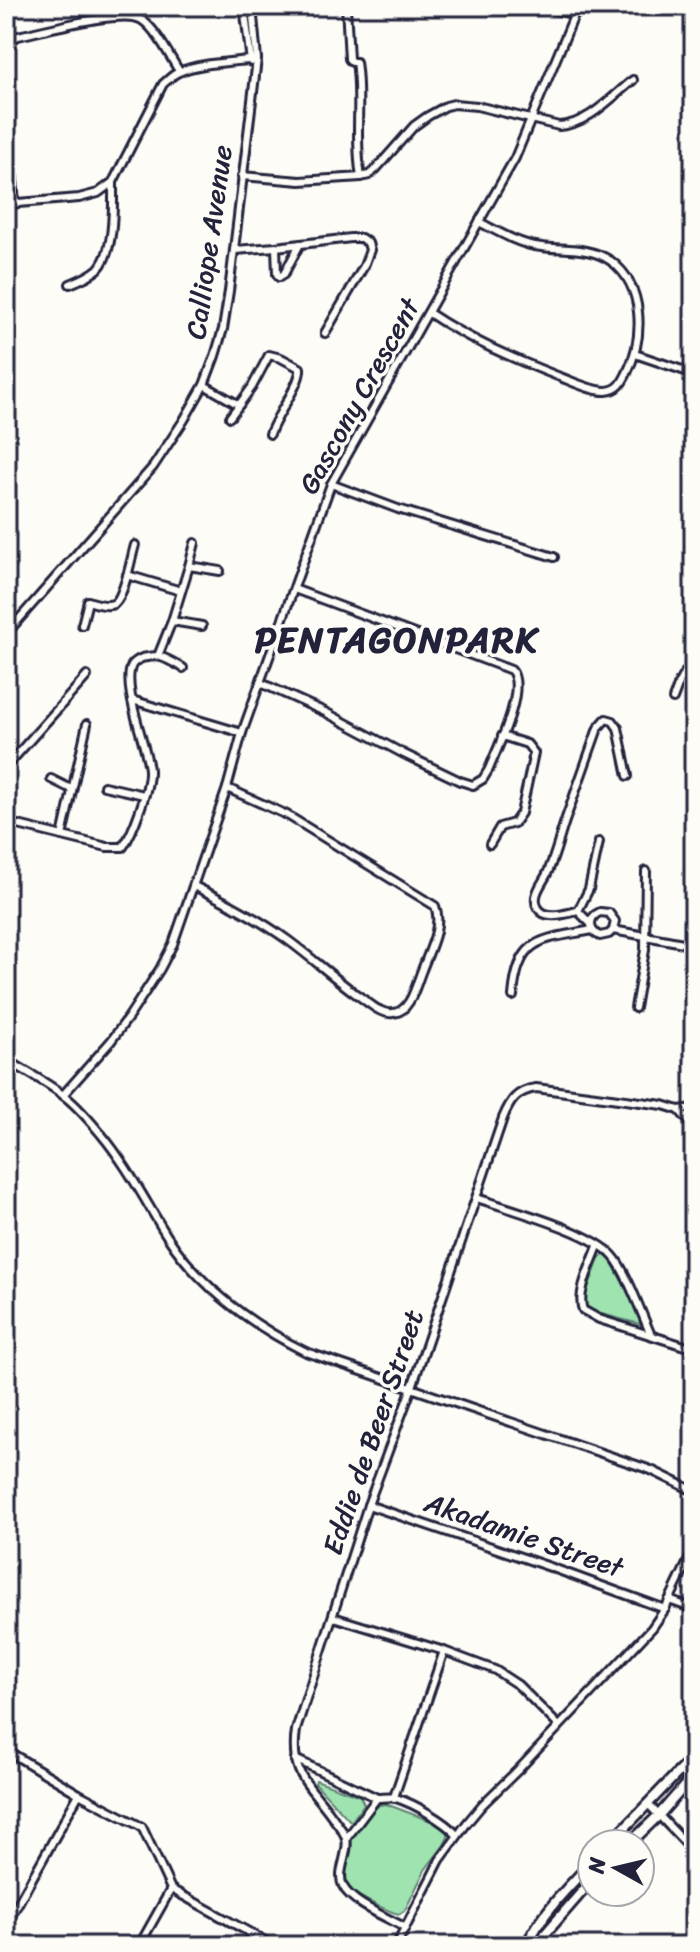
<svg xmlns="http://www.w3.org/2000/svg" width="700" height="1952" font-family="Sriracha,sans-serif">
  <rect width="100%" height="100%" fill="#fdfcf7"/>
  <filter id="ink" filterUnits="userSpaceOnUse"><feTurbulence type="fractalNoise" baseFrequency=".0125" numOctaves="2"/><feDisplacementMap in="SourceGraphic" scale="16" xChannelSelector="R" yChannelSelector="G"/><feConvolveMatrix kernelMatrix="1 2 1 2 8 2 1 2 1" color-interpolation-filters="sRGB"/></filter>
  <g filter="url(#ink)">
    <g fill="#9fe4b0" stroke="#608376" stroke-width="2">
      <polygon points="604,1255 610,1259 643,1320 640,1324 594,1312 585,1307 584,1299 600,1257"/>
      <polygon points="316,1780 360,1796 364,1804 351,1822 315,1783"/>
      <path d="M386 1804 441 1825 448 1830V1837L444 1845 425 1870 405 1910 399 1914C389 1912 354 1895 349 1888 343 1880 348 1849 351 1839 356 1827 370 1814 379 1805Z"/>
    </g>
    <g fill="none" stroke-linecap="round" stroke-linejoin="round">
      <g stroke="#22223b" stroke-width="12">
        <g id="minor">
          <polyline points="244,6 251,62"/>
          <path d="M346 6 349 59 352 62H356C362 100 354 138 361 177"/>
          <polyline points="541,6 575,15"/>
          <path d="M6 47 11 40 18 36C42 31 124 8 142 20 156 29 170 57 179 71"/>
          <polyline points="6,99 15,204"/>
          <path d="M242 176 300 181 361 177 369 175 376 169 414 126 428 116 446 106 454 104 477 106 559 126C587 125 612 97 633 80"/>
          <path d="M6 204 79 198 98 193 113 182 163 84C168 80 173 74 179 72 197 63 235 62 257 59"/>
          <polyline points="276,247 277,274 279,277"/>
          <polyline points="235,250 276,247 351,238 361,238 368,243 370,250 364,266 325,333"/>
          <polyline points="279,277 284,274 300,244"/>
          <path d="M70 284C80 280 90 276 98 269 115 251 113 206 113 182"/>
          <path d="M429 313C469 340 514 359 560 377 574 382 591 391 606 391 619 390 622 383 627 373 644 338 645 286 611 261 588 245 561 251 535 246 515 242 497 231 479 222"/>
          <polyline points="635,354 694,374"/>
          <polyline points="204,385 239,405 230,417"/>
          <path d="M239 405 252 387 269 355 281 358 300 368C302 383 276 415 270 434"/>
          <polyline points="331,484 398,509 554,557"/>
          <polyline points="189,566 220,571"/>
          <polyline points="127,575 181,591"/>
          <polyline points="172,621 189,566 195,543"/>
          <path d="M82 625 88 601C95 603 108 608 115 603 125 594 131 558 135 545"/>
          <polyline points="6,634 153,467 184,420 204,385 215,356 223,329 229,291 257,59 252,6"/>
          <polyline points="158,656 172,621 202,626"/>
          <path d="M261 683 325 712 404 754 460 781 473 785 483 779 489 769C498 747 527 688 511 670L294 589"/>
          <path d="M673 699C678 687 681 671 694 666"/>
          <polyline points="132,700 242,733"/>
          <polyline points="6,767 87,676"/>
          <polyline points="51,779 71,789"/>
          <polyline points="104,786 144,795"/>
          <path d="M6 822 107 847H123C133 833 150 787 149 770 147 746 121 686 132 665 135 661 137 660 142 658 148 657 155 655 161 657 168 659 176 664 183 668"/>
          <polyline points="62,836 87,724"/>
          <polyline points="490,844 500,827 514,823 521,813 534,753 527,744 502,736"/>
          <path d="M194 886C227 902 259 919 289 941 312 958 333 977 356 994 367 1001 380 1015 393 1013 411 1012 416 984 422 970 429 951 443 926 435 906L287 815 227 788"/>
          <path d="M578 911C566 913 546 921 538 908 531 896 542 884 547 874 555 857 559 839 565 821 576 790 587 759 598 728L606 719 613 721 618 728 628 776"/>
          <polyline points="590,923 578,911 589,889 599,842"/>
          <path d="M613 930 615 921 609 913 600 912C588 917 588 931 600 936L609 934 613 930 694 945"/>
          <path d="M513 996C518 936 542 940 592 930"/>
          <polyline points="635,1008 645,950 646,871"/>
          <path d="M6 1059C24 1071 45 1081 63 1095 77 1105 90 1121 101 1134 127 1165 145 1201 167 1236 200 1287 252 1325 306 1352L651 1470 694 1491"/>
          <polyline points="63,1095 111,1041 130,1015 160,969 173,944 227,788 242,733 331,484 515,158 578,6"/>
          <polyline points="679,1110 694,1108"/>
          <path d="M477 1198C511 1210 591 1231 613 1256 626 1270 642 1315 651 1335"/>
          <path d="M598 1246C592 1263 576 1293 583 1310L599 1319 694 1349"/>
          <polyline points="368,1505 550,1567 665,1609"/>
          <polyline points="669,1600 694,1609"/>
          <polyline points="333,1617 444,1651 495,1670 518,1685 559,1726"/>
          <polyline points="6,1750 79,1794 142,1827 171,1889 274,1946"/>
          <polyline points="295,1759 377,1798"/>
          <polyline points="394,1797 444,1651"/>
          <polyline points="648,1804 694,1852"/>
          <path d="M346 1839 377 1798C383 1798 390 1797 396 1798 415 1804 444 1821 457 1835"/>
          <polyline points="6,1925 79,1794"/>
          <path d="M404 1927C388 1918 351 1903 343 1886 336 1872 350 1852 346 1838 344 1832 339 1826 336 1822 312 1785 289 1779 296 1730L368 1505 412 1387 503 1118C510 1101 516 1091 536 1088L663 1105 679 1110 694 1127"/>
          <polyline points="139,1946 171,1889"/>
          <polyline points="245,1946 252,1934"/>
          <polyline points="396,1946 440,1860 467,1823 482,1805 520,1768 652,1628 665,1609 694,1549"/>
        </g>
      </g>
      <g stroke="#22223b" stroke-width="14">
        <g id="tertiary">
          <polyline points="609,1844 694,1756"/>
          <polyline points="629,1844 659,1815 694,1775"/>
          <path d="M526 1946C542 1913 567 1888 592 1862"/>
          <polyline points="539,1946 546,1933 592,1880"/>
        </g>
      </g>
      <use href="#minor" stroke="#fdfcf7" stroke-width="6"/>
      <use href="#tertiary" stroke="#fdfcf7" stroke-width="8"/>
    </g>
  </g>
  <g text-anchor="middle" dominant-baseline="central" stroke-width="7" stroke-linejoin="round" paint-order="stroke">
    <g font-size="28" fill="#22223b" stroke="#fdfcf7">
      <text transform="translate(209 242) rotate(-82)">Calliope Avenue</text>
      <text transform="translate(359 396) rotate(-61)">Gascony Crescent</text>
      <text transform="translate(373 1432) rotate(-71)">Eddie de Beer Street</text>
      <text transform="translate(524 1535) rotate(19)">Akadamie Street</text>
    </g>
    <g font-size="36" font-weight="bold" letter-spacing="2" fill="#22223b" stroke="#fdfcf7">
      <text x="397" y="640">PENTAGONPARK</text>
    </g>
  </g>
  <rect width="700" height="1952" fill="none" stroke="#fdfcf7" stroke-width="32"/>
  <rect x="16" y="16" width="668" height="1920" fill="none" stroke="#22223b" stroke-width="3" filter="url(#ink)"/>
  <g transform="translate(616 1868) rotate(278)"><circle r="38" fill="#fdfcf7" stroke="#a5a5ac" stroke-width="2"/>
  <path d="M0-6L14 30L0 20L-14 30Z" fill="#22223b"/>
  <text y="-12" font-size="22" font-weight="bold" text-anchor="middle" fill="#22223b">N</text>
  </g>
</svg>
